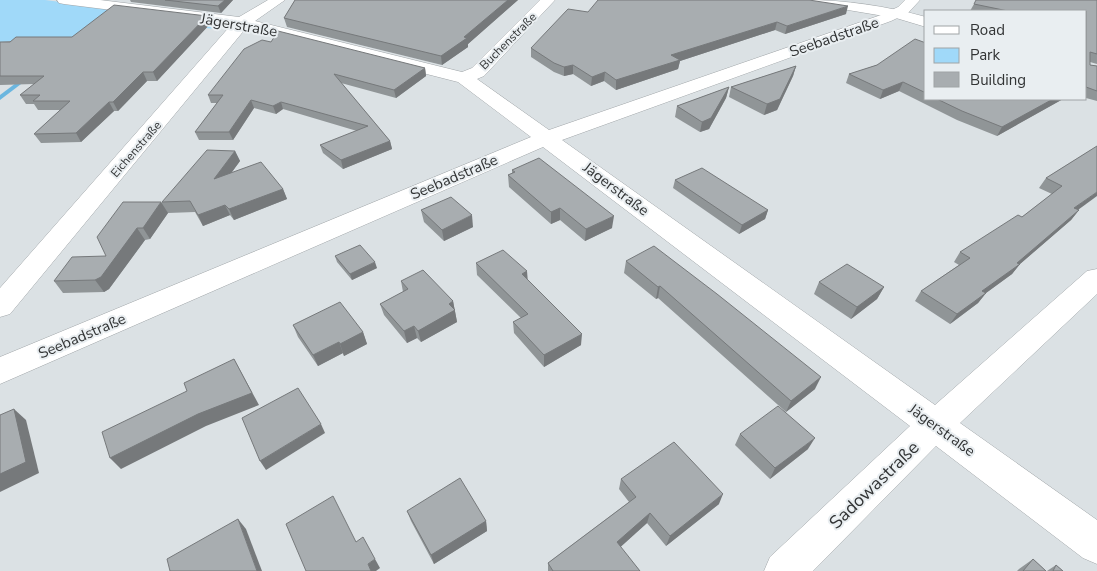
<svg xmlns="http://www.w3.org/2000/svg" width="1097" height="571" font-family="'Nunito Sans',sans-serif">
  <rect width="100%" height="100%" fill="#dbe1e4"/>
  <polygon fill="#a0d9f9" points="0,0 45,0 223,23 216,29 100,18 64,45 0,45"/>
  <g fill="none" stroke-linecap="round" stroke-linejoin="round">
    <polygon fill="#6ab6df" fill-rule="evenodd" points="24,77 29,78 0,100 0,95"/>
    <g stroke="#a0a5a8" stroke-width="1">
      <polygon id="minor" points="57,0 100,0 239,17 268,0 285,0 255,21 462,72 472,68 540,0 555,0 484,76 477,79 549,130 881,15 898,7 905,0 920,0 908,13 891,21 562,140 935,405 1087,271 1097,269 1097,294 960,423 1097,520 1097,564 1083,558 936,446 813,571 764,571 770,557 910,426 543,147 0,384 0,357 531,137 458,82 246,28 10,314 0,317 0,288 231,25 64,4 59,3"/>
    </g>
    <g stroke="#a0a5a8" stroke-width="1">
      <path id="tertiary" d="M805 0C846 0 886 6 926 17V27L896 18 812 4 807 3Z"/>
    </g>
    <use href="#minor" fill="#fff" fill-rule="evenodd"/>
    <use href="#tertiary" fill="#fff" fill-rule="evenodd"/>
  </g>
  <g fill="#909597">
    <polygon points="130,0 233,0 221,13 131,2"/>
    <polygon points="295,0 518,0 468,44 468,47 442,65 287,27 284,18"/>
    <polygon points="1097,0 1097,64 1090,62 1090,65 1097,66 1097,101 1086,98 1086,11 970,11 974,4"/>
    <polygon points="588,12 846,14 785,34 775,30 680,61 678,69 616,90 604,81 591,86 573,74 564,76 554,72 531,57 531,48"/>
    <polygon points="207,16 210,24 157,81 147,81 118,111 114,111 81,142 41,143 34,134 60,110 38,110 34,104 26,104 20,95 34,84 0,85 0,42 72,37"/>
    <polygon points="271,42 425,68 426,76 396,98 341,83 390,141 392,149 343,169 323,153 320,145 357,131 283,109 276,114 254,108 233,140 199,140 195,132 217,103 211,103 208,95"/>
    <polygon points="926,43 926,99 1063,99 997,136 957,120 899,91 880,99 846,83 849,74 877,65"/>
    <polygon points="796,66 793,76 777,110 764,115 729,97 731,87"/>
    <polygon points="729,87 726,98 709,129 700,132 675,117 677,106"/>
    <polygon points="1091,150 1078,210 1079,210 1071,220 1020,264 1012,274 986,293 978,303 950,324 915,301 921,291 959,265 954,262 960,252 1022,217 1052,194 1039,188 1046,178"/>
    <polygon points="235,151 240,161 231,173 283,189 287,199 234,220 230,215 203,226 195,212 168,213 150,239 145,240 109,289 104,292 63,293 54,281 106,256 162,202"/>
    <polygon points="512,170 612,228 585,241 560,220 551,224 509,187 508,175 512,173"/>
    <polygon points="675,180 768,210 765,219 739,234 673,188"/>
    <polygon points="421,210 473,227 444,241 424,222"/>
    <polygon points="335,256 377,268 352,280 337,262"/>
    <polygon points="626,261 815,389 786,412 658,298 656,299 624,273"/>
    <polygon points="476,263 527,271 527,280 581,345 544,367 514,333 513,322 521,318 477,275"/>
    <polygon points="401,281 453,301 457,322 421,342 417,338 407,343 384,315 380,304 403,292"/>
    <polygon points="819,282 884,287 877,299 851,319 814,294"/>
    <polygon points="293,325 363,332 367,344 344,356 343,353 318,366 298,337"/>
    <polygon points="740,434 808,449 770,479 735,445"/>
    <polygon points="621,479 719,504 666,546 647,523 620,547 640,571 548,571 548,563 629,502 619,489"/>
    <polygon points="407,511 486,521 487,531 434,564 411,521"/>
    <polygon points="1033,559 1046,571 1017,571 1019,569"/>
    <polygon points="1056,565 1063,571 1047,571"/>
  </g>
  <g fill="#76797b">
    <polygon points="225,0 233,0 221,13 218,6"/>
    <polygon points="508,0 518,0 468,44 468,47 442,65 441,56"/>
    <polygon points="848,6 846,14 785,34 787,26"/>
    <polygon points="207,16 210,24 157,81 153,72"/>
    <polygon points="777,22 775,30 680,61 678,69 616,90 616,80 671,55"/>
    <polygon points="573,65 573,74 564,76 564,67"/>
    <polygon points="796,66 793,76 777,110 764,115 767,104"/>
    <polygon points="425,68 426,76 396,98 394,90"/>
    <polygon points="143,72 147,81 118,111 113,102"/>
    <polygon points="605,72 604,81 591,86 592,77"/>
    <polygon points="903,82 899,91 880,99 883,90"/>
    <polygon points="729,87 726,98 709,129 700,132 702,122"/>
    <polygon points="1053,99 1063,99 997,136 1002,127"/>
    <polygon points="251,100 254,108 233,140 229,132"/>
    <polygon points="109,102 114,111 81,142 76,133"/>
    <polygon points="281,102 283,109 276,114 273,106"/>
    <polygon points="390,141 392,149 343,169 341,160"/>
    <polygon points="235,151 240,161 219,190 214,179"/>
    <polygon points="283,189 287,199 234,220 229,209"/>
    <polygon points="1097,192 1097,196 1067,218 1074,208"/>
    <polygon points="161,202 168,213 150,239 143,228"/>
    <polygon points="225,205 230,215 203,226 198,215"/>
    <polygon points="560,208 560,220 551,224 551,212"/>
    <polygon points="768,210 765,219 739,234 742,225"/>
    <polygon points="1079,210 1071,220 1020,264 1012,274 975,301 982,291 1017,263"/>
    <polygon points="472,215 473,227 444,241 442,230"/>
    <polygon points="614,216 612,228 585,241 586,229"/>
    <polygon points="137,228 145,240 109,289 104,292 95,280"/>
    <polygon points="375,262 377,268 352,280 350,274"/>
    <polygon points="527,271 528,283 522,274"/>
    <polygon points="660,286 658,298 656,299 658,287"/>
    <polygon points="884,287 877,299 851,319 857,307"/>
    <polygon points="986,293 978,303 950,324 957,314"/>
    <polygon points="453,301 457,322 421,342 418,331 449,304"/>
    <polygon points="414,326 417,338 407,343 404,331"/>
    <polygon points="363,332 367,344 344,356 340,344"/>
    <polygon points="582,334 581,345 544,367 544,355"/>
    <polygon points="339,342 343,353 318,366 313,355"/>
    <polygon points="234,359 259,405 206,426 121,469 110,458"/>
    <polygon points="821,377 815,389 786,412 791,401"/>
    <polygon points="14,409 26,420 39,473 0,492 0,474"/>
    <polygon points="321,424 325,433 266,470 260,461"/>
    <polygon points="815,438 808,449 770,479 775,468"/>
    <polygon points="723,494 719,504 666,546 670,536"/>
    <polygon points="650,513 647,523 615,552 617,542"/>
    <polygon points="238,519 246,529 262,571 257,571"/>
    <polygon points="486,521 487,531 434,564 431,555"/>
    <polygon points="375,559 380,568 376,571 371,571 368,564"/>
  </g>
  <g fill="#a8adb0" stroke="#76797b">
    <polygon points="165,0 225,0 218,6"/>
    <polygon points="295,0 508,0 464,37 467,38 441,56 284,18"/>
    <polygon points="598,0 809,0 848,6 787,26 777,22 671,55 680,60 616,80 605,72 592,77 573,65 564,67 554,63 531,48 568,9 588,12"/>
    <polygon points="976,0 1097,0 1097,54 1090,52 1090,65 1097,66 1097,91 1086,87 1086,11 1008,11 974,4"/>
    <polygon points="114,5 207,16 153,72 143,72 113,102 109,102 76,133 34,134 70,101 33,101 40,95 20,95 44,76 0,76 0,42 10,42 16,37 72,37"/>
    <polygon points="278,31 425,68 394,90 334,74 390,141 341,160 320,145 368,126 281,102 273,106 251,100 229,132 195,132 223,95 208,95 244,49 262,40 271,42"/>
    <polygon points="915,39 926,43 926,93 903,82 883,90 849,74 877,65"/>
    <polygon points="796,66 780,99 767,104 731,87"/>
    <polygon points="729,87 711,118 702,122 677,106"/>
    <polygon points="937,99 1053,99 1002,127 962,111"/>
    <polygon points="1097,146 1097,192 1074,208 1079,210 1017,263 1020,264 982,291 986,293 957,314 921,291 970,258 960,252 1018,215 1022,217 1062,186 1046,178"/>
    <polygon points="207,150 235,151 214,179 261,162 283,189 229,209 225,205 198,215 190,201 162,202"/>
    <polygon points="539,158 614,216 586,229 560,208 551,212 508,175 515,172 512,170"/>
    <polygon points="702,168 768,210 742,225 675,180"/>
    <polygon points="451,197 472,215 442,230 421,210"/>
    <polygon points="123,202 161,202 143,228 137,228 101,277 95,280 54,281 72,257 106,256 97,237"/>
    <polygon points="360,245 375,262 350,274 335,256"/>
    <polygon points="654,246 717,294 821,377 791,401 660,286 658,287 626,261"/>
    <polygon points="503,250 527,271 522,274 582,334 544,355 513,322 528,314 476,263"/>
    <polygon points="847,264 884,287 857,307 819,282"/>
    <polygon points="423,270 453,301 449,304 455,310 418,331 414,326 404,331 380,304 408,289 401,281"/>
    <polygon points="340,302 363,332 340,344 339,342 313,355 293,325"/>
    <polygon points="234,359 252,393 198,414 110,458 102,432 187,391 184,383"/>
    <polygon points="298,388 321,424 260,461 242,418"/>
    <polygon points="778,406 815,438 775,468 740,434"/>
    <polygon points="14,409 26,462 0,474 0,415"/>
    <polygon points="674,442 723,494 670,536 650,513 617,542 640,571 553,571 548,563 636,497 621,479"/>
    <polygon points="460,478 486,521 431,555 407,511"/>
    <polygon points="333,496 356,542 363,537 375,559 368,564 371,571 306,571 286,524"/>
    <polygon points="238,519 257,571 170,571 167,559"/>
    <polygon points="1033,559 1046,571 1023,571"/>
    <polygon points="1056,565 1063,571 1053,571"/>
  </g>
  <g text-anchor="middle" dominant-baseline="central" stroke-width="4" stroke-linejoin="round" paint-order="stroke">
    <g font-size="12" fill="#323435" stroke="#e9eef1">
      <text transform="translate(508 41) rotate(-45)">Buchenstraße</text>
      <text transform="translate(136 149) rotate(-49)">Eichenstraße</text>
    </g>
    <g font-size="15" fill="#323435" stroke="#e9eef1">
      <text transform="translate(239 25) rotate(10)">Jägerstraße</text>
      <text transform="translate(834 37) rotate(-19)">Seebadstraße</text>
      <text transform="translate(454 177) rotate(-23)">Seebadstraße</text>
      <text transform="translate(616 189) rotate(37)">Jägerstraße</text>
      <text transform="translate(82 336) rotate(-23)">Seebadstraße</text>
      <text transform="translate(942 430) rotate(36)">Jägerstraße</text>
    </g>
    <g font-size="18" fill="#323435" stroke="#e9eef1">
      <text transform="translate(874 485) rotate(-44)">Sadowastraße</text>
    </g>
  </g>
  <rect x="924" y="10" width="162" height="90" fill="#e9eef1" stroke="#a0a4a6"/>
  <rect x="934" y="26" width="25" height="8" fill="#ffffff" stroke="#a0a4a6"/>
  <text x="970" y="35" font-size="15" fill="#323435">Road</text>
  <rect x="934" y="48" width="25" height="15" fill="#a0d9f9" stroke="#a0a4a6"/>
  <text x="970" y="60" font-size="15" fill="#323435">Park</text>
  <rect x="934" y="72" width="25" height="15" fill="#a8adb0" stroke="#a0a4a6"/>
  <text x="970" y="85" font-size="15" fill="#323435">Building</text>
</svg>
